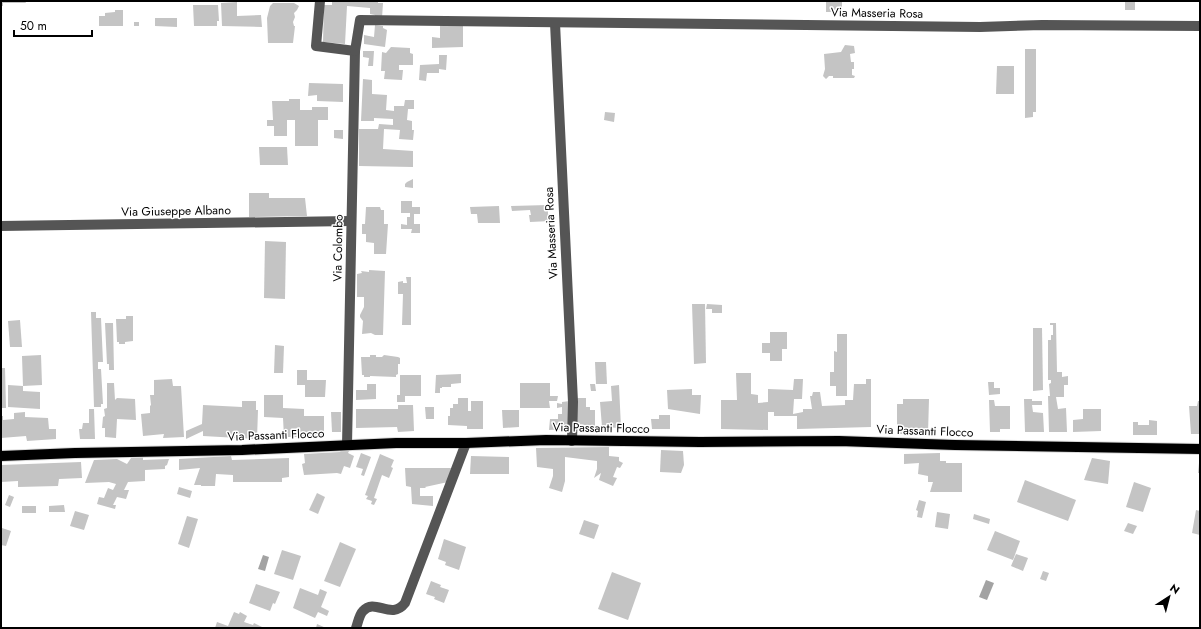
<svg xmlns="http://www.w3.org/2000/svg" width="1201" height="629" font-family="Jost,sans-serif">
  <rect width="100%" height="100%" fill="#fff"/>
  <g fill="#a3a3a3">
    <polygon points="263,555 269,557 265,571 258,569"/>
    <polygon points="986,580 994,583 987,600 979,597"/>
  </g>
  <g fill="#c4c4c4">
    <polygon points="1,1 25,1 26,3 3,3 3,6 1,6"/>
    <polygon points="332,1 378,1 378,3 383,3 382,18 375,17 375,15 370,14 370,8 347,6 345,44 323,42 324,5 332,5"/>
    <rect x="826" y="1" width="16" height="11"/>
    <rect x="1125" y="1" width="10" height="9"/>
    <polygon points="237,2 237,16 261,15 262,27 222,26 221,3"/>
    <polygon points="273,3 294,3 299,6 297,10 294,13 295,17 293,22 294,26 295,26 293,43 268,43 267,18 270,6"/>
    <polygon points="193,5 218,5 219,21 217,21 217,26 194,26"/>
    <polygon points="115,10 123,10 123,26 99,26 99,16 105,16 105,13 115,12"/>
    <polygon points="155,18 177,18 177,27 155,26"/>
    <rect x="134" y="22" width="5" height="4"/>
    <polygon points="375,25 383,26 383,28 387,30 385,47 364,44 364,35 374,37"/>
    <polygon points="440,25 463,25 463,47 432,48 432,37 440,38"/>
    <polygon points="845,45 854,46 855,53 850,54 851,62 854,62 854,69 852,69 852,75 855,76 854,78 833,78 833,76 829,76 826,79 823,76 825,69 824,54 841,52"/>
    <polygon points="391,47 410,48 410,53 413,54 413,65 399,65 399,70 403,70 402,80 384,79 385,71 381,71 382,52 386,53"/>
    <polygon points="1025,49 1036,49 1036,112 1033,112 1033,117 1025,118"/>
    <polygon points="363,51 374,51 373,66 368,66 369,58 363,57"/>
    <polygon points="439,55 447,55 446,70 439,69 439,73 427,73 426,81 419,80 420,65 439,64"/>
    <polygon points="997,66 1014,66 1014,94 996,94"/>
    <polygon points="363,79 372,80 372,94 387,95 386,110 394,111 394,106 404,106 405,100 414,100 414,109 408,109 407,120 412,121 412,130 414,130 413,140 399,139 400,130 384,129 383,149 413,151 413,167 359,166 359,129 378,129 379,124 393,125 393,119 374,118 374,121 361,121"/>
    <polygon points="309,83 343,84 343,102 317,101 317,95 308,96"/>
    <polygon points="289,99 300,99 300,110 312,110 312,107 328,107 328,120 318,120 318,146 295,146 295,120 287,120 287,136 274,136 274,126 267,126 267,120 273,120 272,101 289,101"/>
    <polygon points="605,112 615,113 614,122 604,120"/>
    <polygon points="334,130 343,130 343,139 334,138"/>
    <polygon points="259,147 287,147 288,165 260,165"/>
    <polygon points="413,179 413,188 405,187 405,184 407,182"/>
    <polygon points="249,193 269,193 269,198 305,198 307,216 249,217"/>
    <polygon points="401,201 412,201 412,207 420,207 420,214 414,214 414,224 420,224 420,233 411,233 412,229 401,229 401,224 407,225 407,217 410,217 410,213 401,213"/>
    <polygon points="548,205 548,214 551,214 551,221 530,222 529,215 531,215 530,210 512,211 511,206"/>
    <polygon points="499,206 500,223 478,223 477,214 471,214 470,207"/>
    <polygon points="366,207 380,207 381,210 384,210 384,224 388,224 386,254 374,254 374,243 366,242 366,234 362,234 362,224 365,224"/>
    <polygon points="265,241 286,242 285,299 264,298"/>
    <polygon points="369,270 385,271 383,335 375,335 371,333 362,334 363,321 360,317 360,315 364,307 364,297 357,297 357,274 362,273 361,271 369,272"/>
    <polygon points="406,277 411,277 411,325 402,325 403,294 398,294 398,282 403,281 403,283 407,283"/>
    <polygon points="692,304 705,304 706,363 694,364"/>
    <polygon points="707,304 722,305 722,313 712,313 712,309 706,309"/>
    <polygon points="91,312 96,312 96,318 101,318 103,362 98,362 98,369 101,369 103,404 101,404 101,407 94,407"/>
    <polygon points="126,316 133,316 133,341 125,342 125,344 119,344 119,342 117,342 116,319 126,319"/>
    <polygon points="20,320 22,347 10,347 8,321"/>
    <polygon points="105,323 113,323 114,370 109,370 109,364 107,364"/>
    <polygon points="1050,323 1056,323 1057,372 1062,372 1062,377 1068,376 1068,385 1064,385 1064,397 1056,397 1058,409 1066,408 1067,432 1049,432 1048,396 1050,396 1049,384 1051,383 1051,380 1048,380 1048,340 1051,340 1051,335 1053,335 1053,325 1050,325"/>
    <polygon points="1033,328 1042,328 1043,390 1033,391"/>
    <polygon points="770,332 787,332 787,349 782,349 782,361 770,361 770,353 762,353 762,343 770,343"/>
    <polygon points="837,334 847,334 847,396 836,396 836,386 830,386 830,372 834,372 834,351 837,352"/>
    <polygon points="275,345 284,346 283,373 274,373"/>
    <polygon points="41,355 42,385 23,386 23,391 40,392 40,409 8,407 8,385 23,386 22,356"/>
    <polygon points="370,355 376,355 376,357 382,357 384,355 398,357 400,358 400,364 398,364 398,374 396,375 396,377 370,376 370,377 364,377 364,375 362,375 361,357 370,357"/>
    <polygon points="595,362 606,362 607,384 596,384"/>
    <polygon points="1,368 5,368 6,408 1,408"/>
    <polygon points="297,370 307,370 307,380 326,380 325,397 305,397 305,385 297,385"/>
    <polygon points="736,373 751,373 751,394 758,395 758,403 768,402 768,389 793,390 794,379 803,379 802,399 794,399 793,414 803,412 803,409 812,409 810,396 812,396 813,392 820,392 822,406 845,405 845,400 853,400 854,384 866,384 866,379 871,379 871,427 797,429 797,416 774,416 774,412 768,412 768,430 721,429 721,400 737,400"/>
    <polygon points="461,374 461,383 451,384 451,387 442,387 442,388 440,388 440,393 435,393 436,375"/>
    <polygon points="400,375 421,375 421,396 405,396 405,402 397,402 397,395 400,395"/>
    <polygon points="172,379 173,386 181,386 184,437 163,438 164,434 143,436 141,414 150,413 150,406 151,405 150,395 154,395 154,380"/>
    <polygon points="988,382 994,382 994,388 1000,388 1000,394 989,395"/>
    <polygon points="107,383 114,383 115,400 117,398 135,399 136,420 117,419 116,438 105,437 105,428 102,428 103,417 105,416 104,409 107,408"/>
    <polygon points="520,383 550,383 550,396 558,396 557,401 549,401 550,408 520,408"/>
    <polygon points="367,384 376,384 376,399 356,400 356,390 367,390"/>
    <polygon points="590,384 595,384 596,391 591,391"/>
    <polygon points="619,385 621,428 602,427 600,402 612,401 611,386"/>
    <polygon points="692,389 692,395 701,395 700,414 668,409 667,390"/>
    <polygon points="264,395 283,395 283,408 304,409 304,416 324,416 324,437 284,437 283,418 264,417"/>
    <polygon points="458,398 468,398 468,411 471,411 471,401 483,401 483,429 467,429 467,426 448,425 448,416 450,416 450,408 453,408 453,404 458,404"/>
    <polygon points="577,398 586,398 586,407 590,407 590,410 595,410 595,426 575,424"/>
    <polygon points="903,399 929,399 928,434 899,434 899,430 897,430 897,404 903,404"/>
    <polygon points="1024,399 1032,399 1032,401 1042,401 1042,405 1032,405 1033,412 1043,413 1044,432 1025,432"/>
    <polygon points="989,400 994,400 995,406 1010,406 1010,429 1000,429 1000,432 990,432"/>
    <polygon points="242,401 256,401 256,410 258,410 257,439 203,436 203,431 186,439 186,431 202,424 203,405 242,407"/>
    <polygon points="570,401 569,429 549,430 550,419 558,419 558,414 562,414 562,407 557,408 557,403 562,404 562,402"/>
    <polygon points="1198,401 1200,401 1200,434 1191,434 1189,406 1197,406"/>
    <polygon points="398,405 413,405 414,431 398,432 397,427 356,428 356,409 398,409"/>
    <polygon points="425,407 434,407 434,419 426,419"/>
    <polygon points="89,409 94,409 95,439 80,439 79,429 82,429 83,423 89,423"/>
    <polygon points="1083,409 1101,409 1101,431 1073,432 1073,420 1083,419"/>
    <polygon points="502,410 519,410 519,427 503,428"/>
    <polygon points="25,412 25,417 48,418 49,429 56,429 56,439 27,441 26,436 1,438 1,416 3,416 3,420 14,419 14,413"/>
    <polygon points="331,412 341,412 341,432 332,432"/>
    <polygon points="659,415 670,415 670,429 652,429 651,419 659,419"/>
    <polygon points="1149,420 1157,421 1157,435 1133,435 1133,422 1138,422 1138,425 1149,425"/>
    <polygon points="609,447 609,456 619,457 619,461 623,463 620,468 617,467 613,477 617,478 613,486 599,480 601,473 594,478 597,469 597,461 565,457 565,481 562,492 549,488 553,476 553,469 537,467 536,448"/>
    <polygon points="342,449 349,451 348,453 354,456 350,468 344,466 341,474 337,473 304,475 302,464 305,463 304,454 340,452"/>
    <polygon points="661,450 683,451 684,465 681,473 660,472"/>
    <polygon points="361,453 371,457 364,476 361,475 363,469 356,467"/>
    <polygon points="940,453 940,461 946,461 946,463 962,463 962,492 930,492 933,482 928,482 928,476 918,474 919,463 904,464 904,454"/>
    <polygon points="380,454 394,460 391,467 393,468 389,478 382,475 374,498 377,499 374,505 371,504 372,501 366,499 368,496 365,495"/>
    <polygon points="231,456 232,460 289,458 289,477 282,478 282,482 233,482 233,475 216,474 215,486 201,486 201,485 194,485 200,468 179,470 179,459"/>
    <polygon points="471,456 509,457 509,474 470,474"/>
    <polygon points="143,457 143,460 169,459 167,465 165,466 165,469 145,470 145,481 128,482 124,490 129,490 126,499 117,497 113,505 116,505 115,509 97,504 99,497 104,498 108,488 113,490 116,484 109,482 85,483 94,460 117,459 127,464 131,458"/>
    <polygon points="1092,458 1110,461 1108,484 1084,480"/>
    <polygon points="81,462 82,478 59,479 58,486 18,487 18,481 1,482 1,465"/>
    <polygon points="1199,463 1200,463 1200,473 1198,473"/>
    <polygon points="405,468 451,468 448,482 425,487 426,488 420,488 420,496 433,496 433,506 412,504 411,487 406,486"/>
    <polygon points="1025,480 1076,500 1068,521 1017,502"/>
    <polygon points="1134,482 1151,488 1143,512 1126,507"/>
    <polygon points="179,487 192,491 190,498 177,494"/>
    <polygon points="317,493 325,497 318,514 309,510"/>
    <polygon points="9,495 14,497 10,507 5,505"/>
    <polygon points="919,500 926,502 922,518 917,517 918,511 916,510"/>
    <polygon points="64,505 65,512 49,512 49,506"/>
    <rect x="22" y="506" width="14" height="7"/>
    <polygon points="1196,510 1200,511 1200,535 1192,533"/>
    <polygon points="75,511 89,515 84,530 70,526"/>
    <polygon points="937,512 950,514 948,529 935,527"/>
    <polygon points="974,514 990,519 989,524 973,519"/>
    <polygon points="187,516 198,519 189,548 178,544"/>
    <polygon points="584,520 599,525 594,539 579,534"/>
    <polygon points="1128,523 1137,526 1133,534 1124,531"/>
    <polygon points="2,528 11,531 6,546 1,545"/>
    <polygon points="995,531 1020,541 1013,560 987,550"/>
    <polygon points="444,539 466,547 459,570 445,565 446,562 438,559"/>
    <polygon points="340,542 356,549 340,587 324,581"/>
    <polygon points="282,550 301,556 293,580 274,574"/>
    <polygon points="1016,554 1028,558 1023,571 1011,566"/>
    <polygon points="1043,571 1049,573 1046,581 1040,579"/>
    <polygon points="612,572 641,583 628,620 598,609"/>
    <polygon points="431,581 441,585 440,587 449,590 444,603 434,599 435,597 426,594"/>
    <polygon points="256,584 280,592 275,604 273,603 270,611 249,603"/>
    <polygon points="300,588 318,595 320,589 327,592 321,607 329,611 327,616 318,612 315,618 293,608"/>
    <polygon points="234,612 239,614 240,612 247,616 244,622 253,625 254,623 262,627 261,628 215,628 217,622 228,626"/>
    <polygon points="317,624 326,628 316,628"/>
  </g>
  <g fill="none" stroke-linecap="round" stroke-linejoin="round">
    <g stroke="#dbdbdb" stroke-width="12">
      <polyline id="major" points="1,456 75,453 242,450 396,443 466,443 546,440 700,442 839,441 955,445 1200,449"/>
    </g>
    <g stroke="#555" stroke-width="10">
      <polyline points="320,1 316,46 355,51 347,445"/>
      <polyline points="555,23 573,402 572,441"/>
      <polyline points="355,51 360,20 980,27 1042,25 1200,26"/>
      <polyline points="1,226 351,221"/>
      <path d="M356 628C358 623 359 615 363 611 375 597 391 621 405 603L466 443"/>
    </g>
    <use href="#major" stroke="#000" stroke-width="10"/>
  </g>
  <g text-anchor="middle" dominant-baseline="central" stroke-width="3" stroke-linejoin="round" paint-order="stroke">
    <g font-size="12" fill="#000" stroke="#fff">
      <text transform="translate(877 13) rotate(1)">Via Masseria Rosa</text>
      <text transform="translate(176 211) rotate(-1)">Via Giuseppe Albano</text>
      <text transform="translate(551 233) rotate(-93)">Via Masseria Rosa</text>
      <text transform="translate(338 248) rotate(-89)">Via Colombo</text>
      <text transform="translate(601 428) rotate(1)">Via Passanti Flocco</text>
      <text transform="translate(925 431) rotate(2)">Via Passanti Flocco</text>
      <text transform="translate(276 435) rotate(-2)">Via Passanti Flocco</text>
    </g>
  </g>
  <rect width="1201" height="629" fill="none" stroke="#000000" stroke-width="4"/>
  <g transform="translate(1169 597) rotate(36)" stroke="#ffffff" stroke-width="3" paint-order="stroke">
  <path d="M0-3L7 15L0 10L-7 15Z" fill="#000000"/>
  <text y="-6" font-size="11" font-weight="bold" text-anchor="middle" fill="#000000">N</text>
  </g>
  <path d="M14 30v6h78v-6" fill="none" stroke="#000000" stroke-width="2"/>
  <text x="20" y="30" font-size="12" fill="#000000" stroke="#ffffff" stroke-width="3" paint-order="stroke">50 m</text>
</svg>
